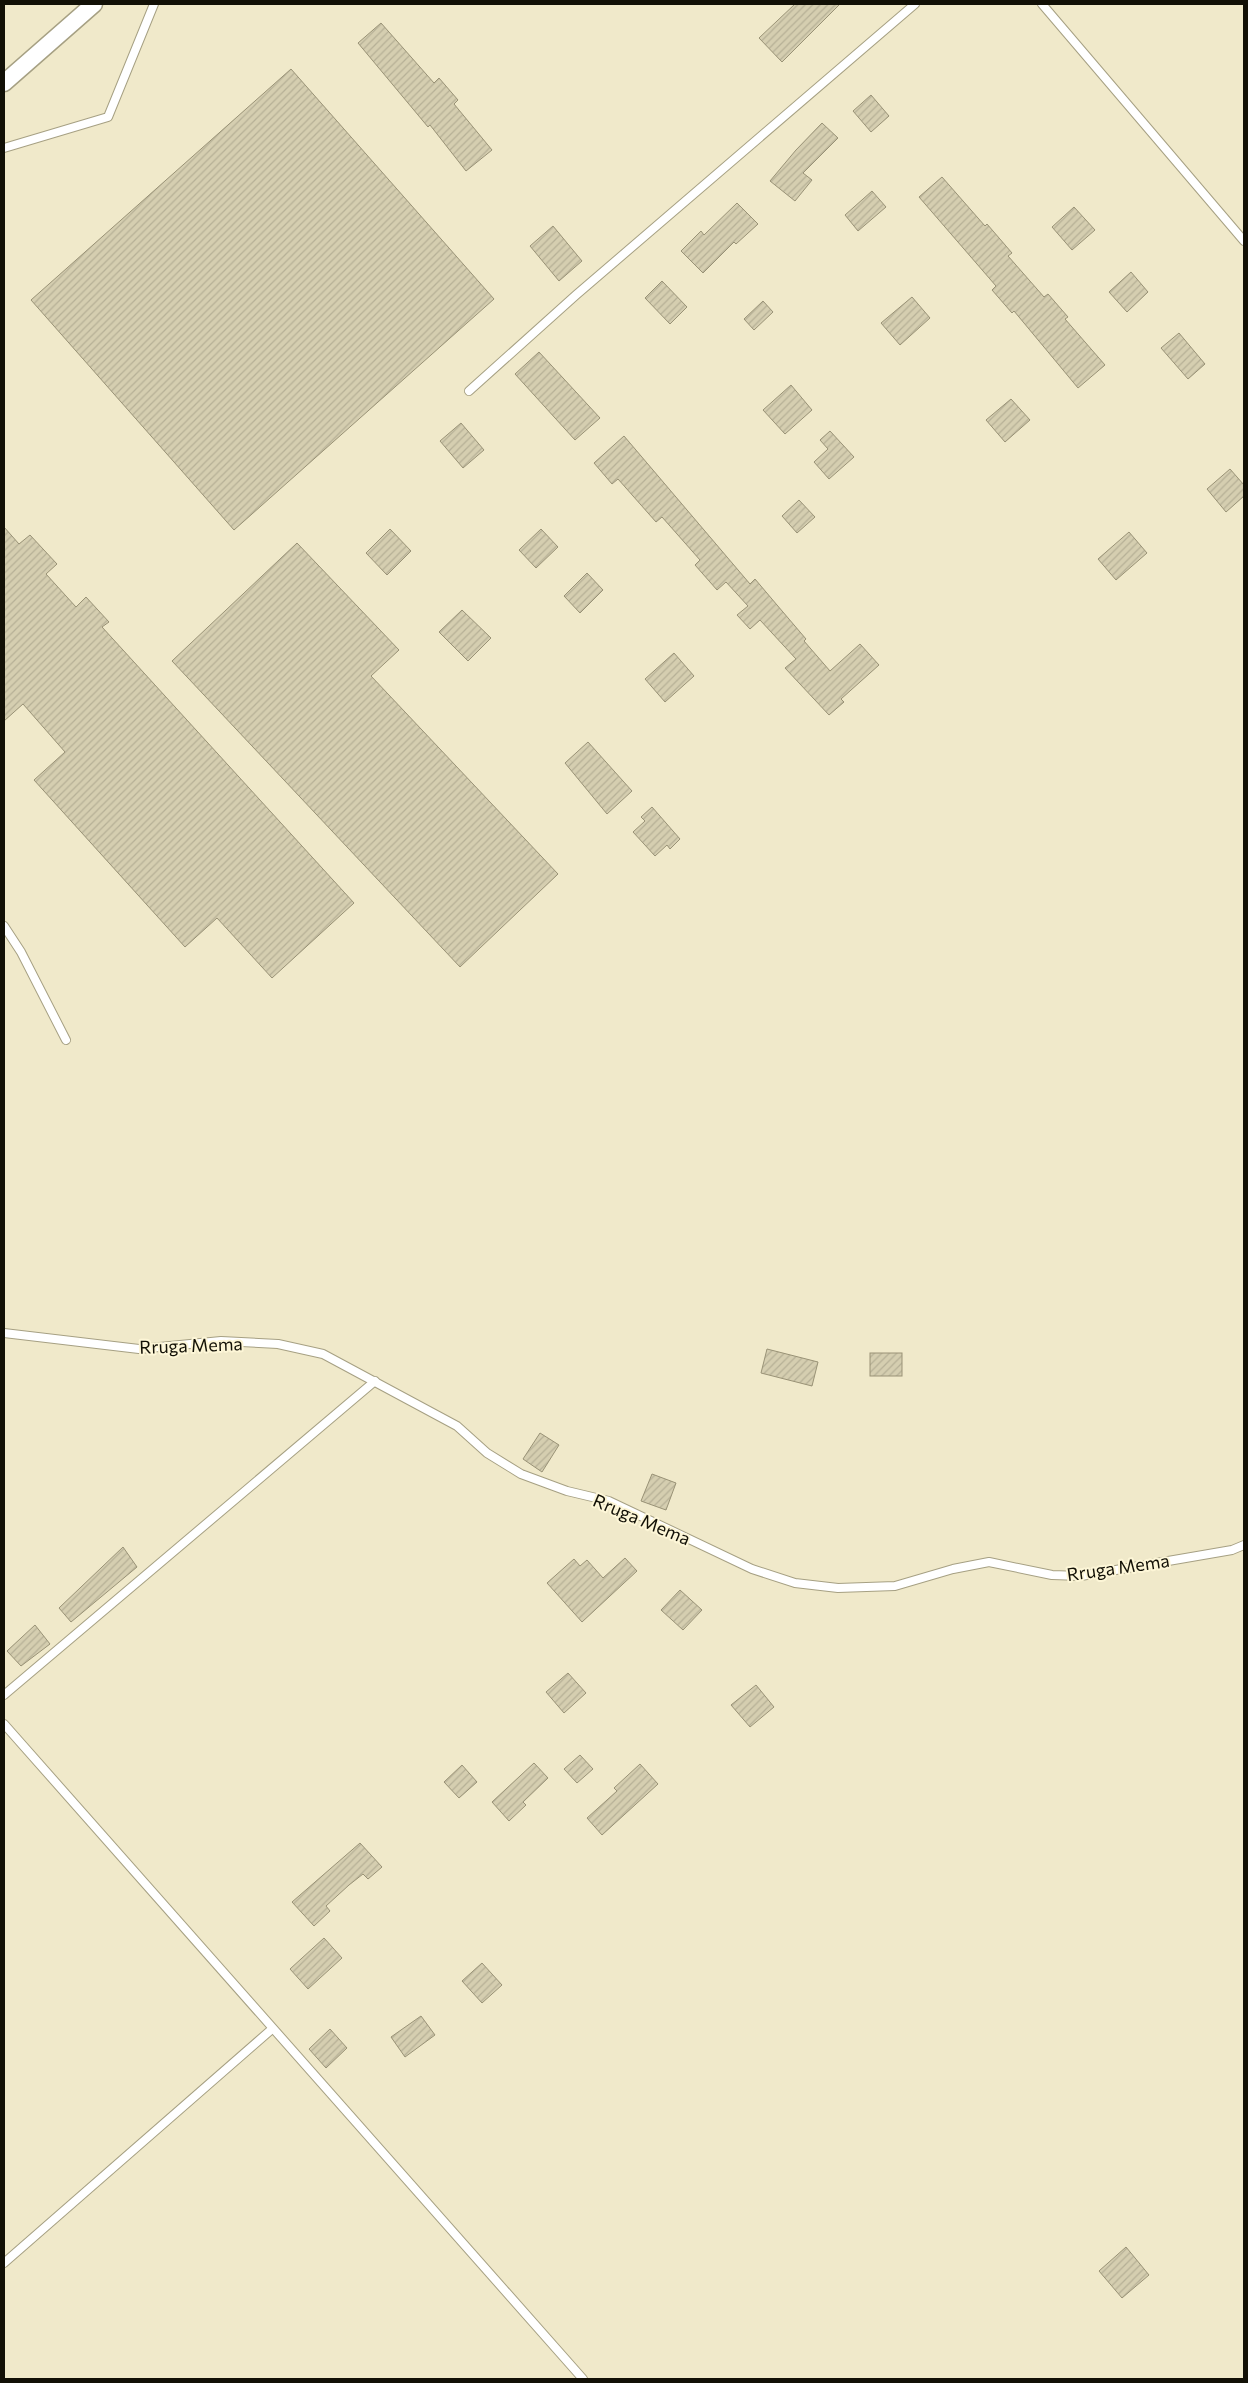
<svg xmlns="http://www.w3.org/2000/svg" width="1248" height="2383" font-family="Commissioner,sans-serif">
  <defs>
    <pattern id="building-hatch" width="6" height="6" patternUnits="userSpaceOnUse" patternTransform="scale(1.25)"><rect width="6" height="6" fill="#d5ceb0"/><path d="M-1 1l2-2M0 6l6-6M5 7l2-2" fill="none" stroke="#b6b096"/></pattern>
  </defs>
  <rect width="100%" height="100%" fill="#f0e9ca"/>
  <g fill="url(#building-hatch)" stroke="#999276">
    <polygon points="795,4 840,4 782,62 759,38"/>
    <polygon points="381,23 434,83 439,78 458,100 454,104 492,150 466,171 430,125 428,127 358,43"/>
    <polygon points="291,69 494,299 234,530 31,300"/>
    <polygon points="871,95 889,116 871,132 853,111"/>
    <polygon points="822,123 838,138 803,173 812,180 795,201 770,181 796,150"/>
    <polygon points="942,177 985,226 987,224 1012,253 1008,256 1044,297 1048,294 1068,317 1065,319 1105,365 1078,388 1014,311 1012,313 992,290 996,286 919,197"/>
    <polygon points="872,191 886,207 858,231 845,215"/>
    <polygon points="737,203 758,224 736,244 734,242 703,273 681,251 701,231 704,235"/>
    <polygon points="1074,207 1095,230 1072,250 1052,227"/>
    <polygon points="553,226 582,261 559,281 530,246"/>
    <polygon points="1131,272 1148,292 1127,312 1109,292"/>
    <polygon points="662,281 687,307 670,324 645,298"/>
    <polygon points="912,297 930,318 900,345 881,323"/>
    <polygon points="763,301 773,312 754,330 744,319"/>
    <polygon points="1179,333 1205,364 1188,379 1161,348"/>
    <polygon points="539,352 600,418 575,440 515,374"/>
    <polygon points="791,385 812,410 785,434 763,410"/>
    <polygon points="1011,399 1030,420 1005,442 986,420"/>
    <polygon points="461,423 484,450 463,468 440,441"/>
    <polygon points="830,431 854,457 829,479 814,462 828,449 820,440"/>
    <polygon points="624,436 750,584 755,579 777,605 806,639 804,641 830,671 860,644 879,665 841,699 844,702 829,715 785,668 796,659 760,620 750,629 737,615 748,606 726,582 717,590 695,565 700,560 662,517 656,522 618,479 612,484 594,463"/>
    <polygon points="1230,469 1244,485 1244,496 1226,512 1207,489"/>
    <polygon points="799,500 815,517 797,533 782,516"/>
    <polygon points="4,527 19,544 30,535 57,564 46,574 76,607 86,597 109,622 102,627 354,903 272,978 217,918 185,947 34,780 65,752 23,704 4,721"/>
    <polygon points="390,529 411,551 387,575 366,553"/>
    <polygon points="541,529 558,547 536,568 519,550"/>
    <polygon points="1129,532 1147,553 1116,580 1098,559"/>
    <polygon points="297,543 399,650 371,676 558,874 460,967 172,661"/>
    <polygon points="587,573 603,590 580,613 564,596"/>
    <polygon points="462,610 491,638 468,661 439,632"/>
    <polygon points="674,653 694,676 665,702 645,679"/>
    <polygon points="588,742 632,791 607,814 565,763"/>
    <polygon points="652,807 680,839 670,849 667,845 655,856 633,832 645,821 641,817"/>
    <polygon points="767,1349 818,1362 812,1386 761,1373"/>
    <rect x="870" y="1353" width="32" height="23"/>
    <polygon points="540,1433 559,1445 542,1472 523,1459"/>
    <polygon points="652,1474 676,1483 666,1510 641,1501"/>
    <polygon points="123,1547 137,1567 71,1622 59,1608"/>
    <polygon points="625,1558 637,1571 582,1622 547,1583 574,1559 580,1566 587,1560 603,1578"/>
    <polygon points="680,1590 702,1610 683,1630 661,1610"/>
    <polygon points="35,1625 50,1644 21,1666 7,1651"/>
    <polygon points="568,1673 586,1693 564,1713 546,1692"/>
    <polygon points="756,1685 774,1707 750,1727 731,1705"/>
    <polygon points="580,1755 593,1769 577,1783 564,1769"/>
    <polygon points="534,1763 548,1778 523,1802 526,1805 509,1821 492,1802"/>
    <polygon points="640,1764 658,1784 602,1835 587,1818 617,1791 614,1788"/>
    <polygon points="462,1765 477,1782 459,1798 444,1782"/>
    <polygon points="360,1843 382,1867 368,1879 363,1874 349,1885 326,1906 330,1911 314,1926 292,1902"/>
    <polygon points="324,1938 342,1958 308,1989 290,1969"/>
    <polygon points="482,1963 502,1985 482,2003 462,1981"/>
    <polygon points="421,2016 435,2035 405,2057 391,2037"/>
    <polygon points="330,2029 347,2048 326,2068 309,2049"/>
    <polygon points="1126,2247 1149,2275 1122,2298 1099,2271"/>
  </g>
  <g fill="none" stroke-linecap="round" stroke-linejoin="round">
    <g stroke="#a6a083" stroke-width="10">
      <g id="lane">
        <polyline points="1042,4 1244,241"/>
        <polyline points="4,148 108,117 154,4"/>
        <polyline points="469,391 576,295 915,4"/>
        <polyline points="4,926 21,952 66,1040"/>
        <polyline points="4,1333 139,1349 221,1341 278,1344 323,1354 457,1426 487,1453 521,1474 567,1491 609,1501 752,1569 795,1583 838,1588 895,1586 953,1569 989,1562 1052,1575 1081,1576 1232,1550 1244,1545"/>
        <polyline points="4,1695 375,1381"/>
        <polyline points="4,1724 583,2379"/>
        <polyline points="4,2263 272,2029"/>
      </g>
    </g>
    <g stroke="#a6a083" stroke-width="19">
      <polyline id="street" points="4,83 94,4"/>
    </g>
    <use href="#lane" stroke="#fff" stroke-width="8"/>
    <use href="#street" stroke="#fff" stroke-width="16"/>
  </g>
  <g text-anchor="middle" dominant-baseline="central" stroke-width="4" stroke-linejoin="round" paint-order="stroke">
    <g font-size="18" fill="#121006" stroke="#fdf6d7">
      <text transform="translate(191 1345) rotate(-2)">Rruga Mema</text>
      <text transform="translate(642 1519) rotate(23)">Rruga Mema</text>
      <text transform="translate(1118 1567) rotate(-8)">Rruga Mema</text>
    </g>
  </g>
  <rect width="1248" height="2383" fill="none" stroke="#121006" stroke-width="10"/>
</svg>
